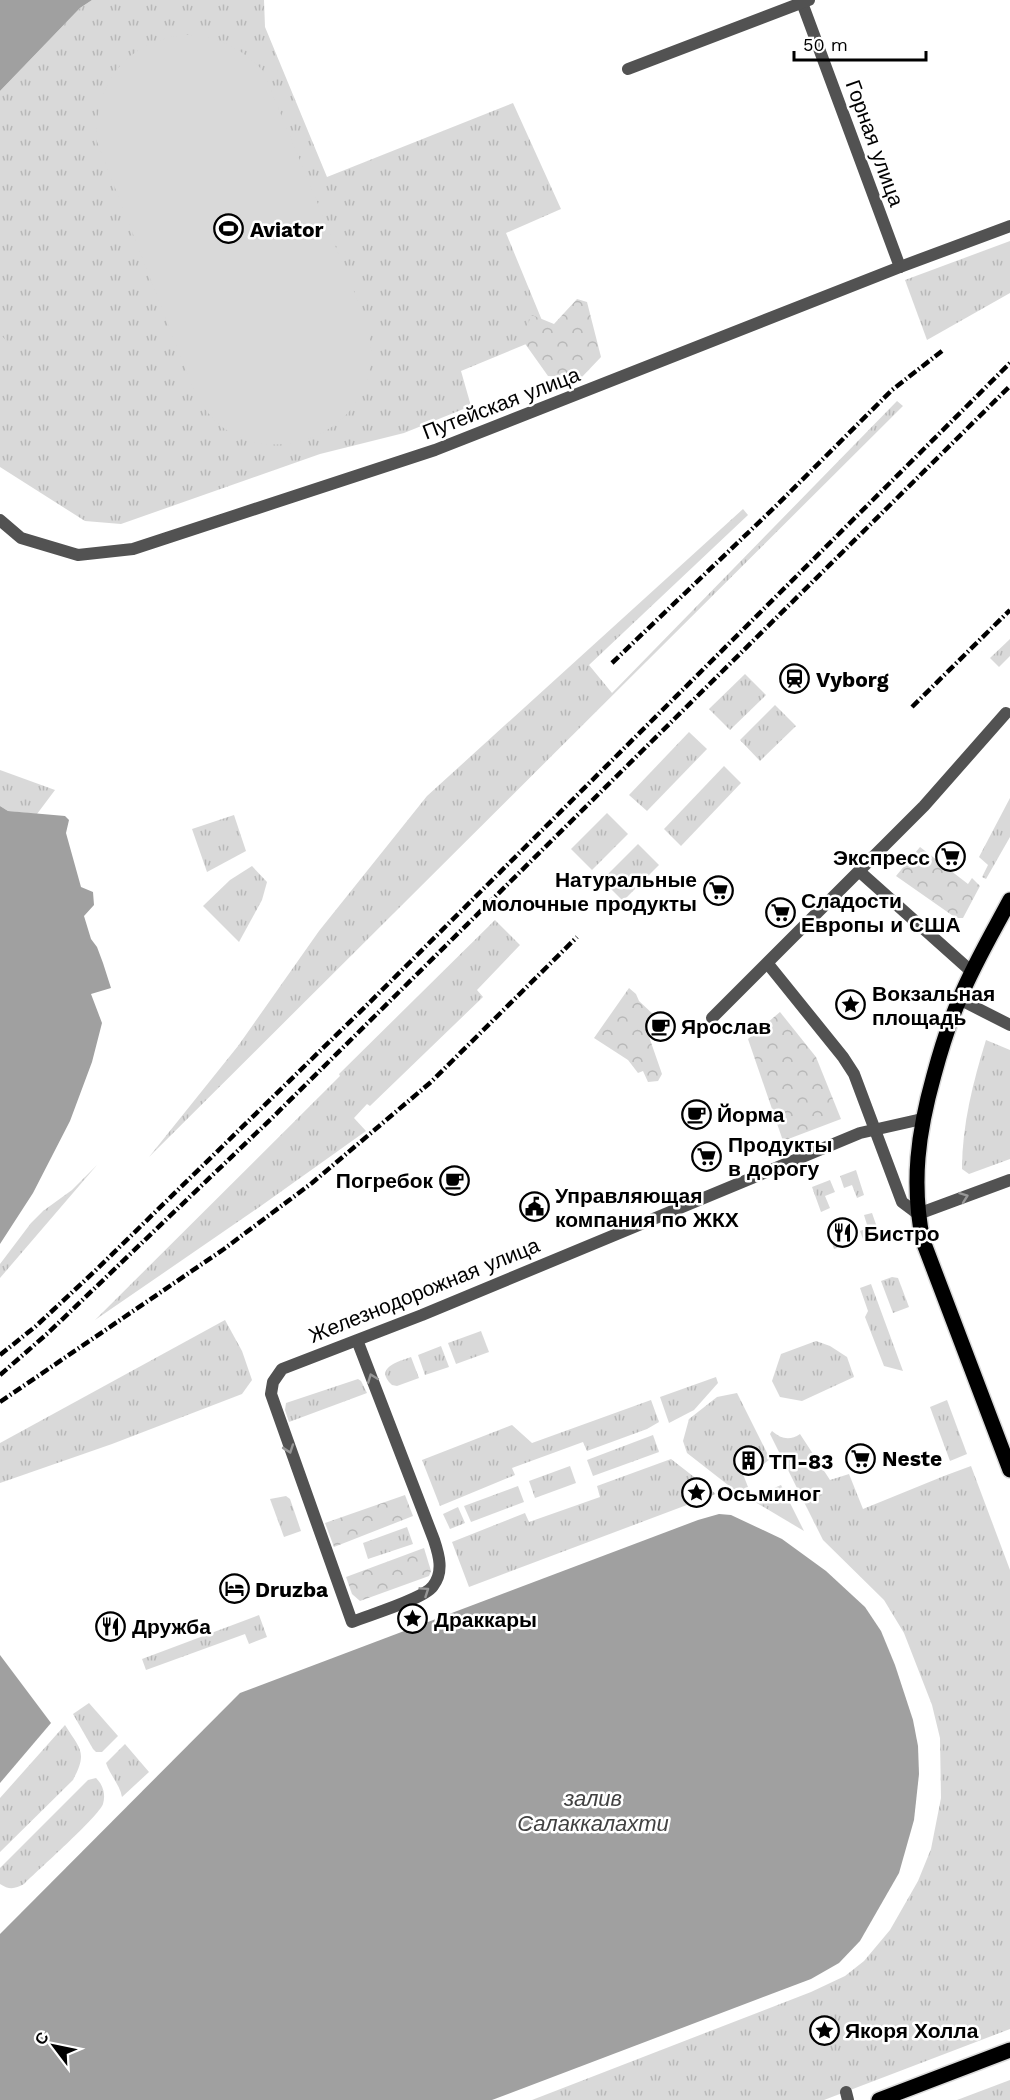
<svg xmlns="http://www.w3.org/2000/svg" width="1010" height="2100" viewBox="0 0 1010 2100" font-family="'Work Sans',sans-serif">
<defs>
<pattern id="grass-tufts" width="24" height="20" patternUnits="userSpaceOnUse" patternTransform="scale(1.5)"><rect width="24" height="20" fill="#d9d9d9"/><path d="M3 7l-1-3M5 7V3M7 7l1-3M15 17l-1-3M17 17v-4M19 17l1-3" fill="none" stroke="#b8b8b8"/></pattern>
<pattern id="forest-crowns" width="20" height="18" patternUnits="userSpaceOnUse" patternTransform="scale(1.5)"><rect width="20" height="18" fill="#d9d9d9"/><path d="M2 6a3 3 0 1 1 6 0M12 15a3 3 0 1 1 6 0" fill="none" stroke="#b8b8b8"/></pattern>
</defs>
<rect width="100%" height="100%" fill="#fff"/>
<!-- grass -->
<g fill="url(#grass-tufts)">
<polygon points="92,0 264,0 265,27 327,177 513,103 561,209 506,233 548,335 461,371 471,406 404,433 320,454 121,524 85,521 0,467 0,91 80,8"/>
<polygon points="1010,241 1010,293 927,340 905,280"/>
<polygon points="897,401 903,406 149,1157 238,1046 319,931 427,796 743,509 748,515 589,665 612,693"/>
<polygon points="1010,639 1010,656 999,667 990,658"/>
<polygon points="745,674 766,695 730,730 709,709"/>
<polygon points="775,705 796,726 760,761 740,740"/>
<polygon points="689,732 707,749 647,811 629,795"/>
<polygon points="724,766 741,783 681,846 664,829"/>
<polygon points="0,770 55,790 37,814 8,811 0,806"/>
<polygon points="1010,798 1010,837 986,879 982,877 988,865 979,857"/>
<polygon points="607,813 628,834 592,870 571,849"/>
<polygon points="234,815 246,851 207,872 192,829"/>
<polygon points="638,844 659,865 623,901 602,880"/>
<polygon points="252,866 267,882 262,900 239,942 203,906 230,880"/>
<polygon points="495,920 520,945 477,990 483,997 370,1106 367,1104 354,1118 366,1131 258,1208 95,1320 340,1076 339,1074"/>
<path d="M986,1040L1010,1050V1159L969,1174L962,1169C962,1125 973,1082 986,1040Z"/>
<polygon points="97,1165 0,1278 0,1264 31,1223 43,1211 72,1190"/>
<polygon points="856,1170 864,1195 857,1198 852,1185 844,1188 840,1176"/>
<polygon points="830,1180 835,1192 825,1196 830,1208 821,1212 812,1187"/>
<polygon points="872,1213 879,1233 863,1239 860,1231 868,1228 864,1215"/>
<polygon points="836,1226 840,1240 846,1241 851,1238 852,1243 834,1249 827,1229"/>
<polygon points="892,1277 898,1278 909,1307 893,1313 881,1281"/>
<polygon points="871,1284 903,1371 884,1366 865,1317 868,1311 860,1288"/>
<polygon points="225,1320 242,1351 252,1380 242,1394 112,1444 0,1483 0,1443"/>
<polygon points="481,1331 489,1352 456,1364 448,1343"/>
<polygon points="816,1341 830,1346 847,1357 854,1377 802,1401 780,1397 772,1381 781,1354"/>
<polygon points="441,1346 449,1367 425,1375 418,1355"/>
<path d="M411,1357L419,1378L397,1386L392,1385C374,1368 397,1362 411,1357Z"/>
<polygon points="716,1377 718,1383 694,1410 669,1423 660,1397"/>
<polygon points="358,1379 361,1381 367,1393 289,1422 285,1410 286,1403"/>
<polygon points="737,1393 770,1459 761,1466 753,1448 736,1456 748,1487 737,1492 687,1453 683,1441 689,1419 717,1397"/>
<polygon points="651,1400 659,1422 647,1429 587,1451 583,1442 512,1468 515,1475 440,1506 422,1460 512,1425 532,1443"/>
<polygon points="947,1400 967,1454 950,1461 930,1407"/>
<path d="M772,1431C781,1439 790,1441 800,1434L830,1480L849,1474L863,1509L944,1476L971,1466L1010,1570V2029L824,2100H532L811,1992L845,1976L864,1961L890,1930L918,1881L931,1849L941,1798L940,1738L932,1705L904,1633L884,1600L823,1540L770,1434Z"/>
<polygon points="653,1435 659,1452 593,1476 587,1460"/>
<polygon points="671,1459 716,1494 469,1587 452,1542 525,1513 529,1522 600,1497 597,1486"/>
<polygon points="570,1466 576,1483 535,1498 529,1481"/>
<polygon points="781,1485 804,1531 750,1499"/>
<polygon points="518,1486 524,1502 471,1522 464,1506"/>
<polygon points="286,1496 290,1499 301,1531 284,1537 270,1499"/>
<polygon points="458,1507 465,1523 450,1529 443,1514"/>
<polygon points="407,1527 413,1544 368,1559 363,1543"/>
<polygon points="259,1615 267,1637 249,1644 245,1634 146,1670 142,1659"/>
<polygon points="89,1703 118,1736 102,1752 96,1752 93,1749 73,1714"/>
<path d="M65,1725C80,1749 88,1752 73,1780L0,1852V1798Z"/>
<path d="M125,1744L149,1772L122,1797C120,1785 110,1775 106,1763Z"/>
<path d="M96,1778C103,1785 106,1794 103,1804C99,1816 37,1871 24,1884C15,1889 9,1890 0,1884V1868L88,1780Z"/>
<polygon points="1010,2080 1010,2100 957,2100"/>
</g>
<!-- forest -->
<g fill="url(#forest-crowns)">
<polygon points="577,299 587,302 601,357 581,378 548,376 521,338 532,315 554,324"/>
<polygon points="920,847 968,884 972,878 980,886 963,918 956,918 896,876"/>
<polygon points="629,988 636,994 639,1001 655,1016 649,1019 651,1026 646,1028 662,1074 658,1081 648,1082 643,1071 638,1073 628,1060 594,1038"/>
<polygon points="780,1012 816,1057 841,1119 783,1141 748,1039"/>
<polygon points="405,1495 413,1516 334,1547 325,1523"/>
<polygon points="424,1548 431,1571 429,1576 360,1601 352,1594 346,1577"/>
</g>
<!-- garden -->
<g fill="#d9d9d9">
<path d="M182,35C214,34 241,47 263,71L365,318C370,335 373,350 370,368C360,429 289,462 235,435C219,427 209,414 198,401L96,139C96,82 124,44 182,35Z"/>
<polygon points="0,334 14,349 0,361"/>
</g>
<!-- water -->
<g fill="#a0a0a0">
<polygon points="0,0 92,0 80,8 0,91"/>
<polygon points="0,806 8,811 65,816 69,820 66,833 81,887 93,892 94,905 84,916 91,939 97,947 103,963 111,988 91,994 102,1023 92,1062 70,1121 33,1193 0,1244"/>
<polygon points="719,1514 731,1515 782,1539 826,1571 865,1607 881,1631 895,1665 913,1720 918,1746 919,1774 914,1820 899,1873 860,1941 839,1963 811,1979 492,2100 0,2100 0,1934 240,1693 698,1520"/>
<polygon points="0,1655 51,1723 0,1783"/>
</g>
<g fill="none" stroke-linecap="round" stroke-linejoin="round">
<defs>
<g id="primary">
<path d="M1010,900C993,932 974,964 960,998C949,1023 941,1049 934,1075C918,1132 911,1183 923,1241L1010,1470"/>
<polyline points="879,2100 1010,2050"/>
</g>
</defs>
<!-- primary casing -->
<use href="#primary" stroke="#dbdbdb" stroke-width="18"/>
<!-- minor -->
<g stroke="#525252" stroke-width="12">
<polyline points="801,0 900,267"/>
<polyline points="628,69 809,0"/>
<polyline points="0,520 21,538 78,555 133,549 435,450 900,267 1010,226"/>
<polyline points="860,872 972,972"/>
<polyline points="768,964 843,1057 854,1074 902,1202 918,1214 1010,1180"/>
<polyline points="712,1018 924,806 1006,713"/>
<path d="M357,1340L434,1540C439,1555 444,1572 433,1586C424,1599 369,1615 352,1622L271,1394L273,1382L282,1369L422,1315L860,1133L922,1119"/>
<polyline points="846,2092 848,2100"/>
</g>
<!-- tertiary -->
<polyline stroke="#525252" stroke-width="12" points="959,999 1010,1025"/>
<!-- primary -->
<use href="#primary" stroke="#000" stroke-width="15"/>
<!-- rail -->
<g stroke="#000" stroke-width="4.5" stroke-dasharray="9 3 1.5 3" stroke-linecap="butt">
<polyline points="612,663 776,506 892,390 942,351"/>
<polyline points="912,707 1010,610"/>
<polyline points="0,1355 36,1326 96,1270 368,1004 1010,363"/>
<polyline points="0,1375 48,1333 273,1117 1010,386"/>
<polyline points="0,1402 224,1249 312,1183 431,1082 577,937"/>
</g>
</g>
<!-- one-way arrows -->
<defs><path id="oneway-chevron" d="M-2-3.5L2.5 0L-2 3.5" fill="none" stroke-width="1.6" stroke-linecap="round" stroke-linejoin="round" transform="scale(1.5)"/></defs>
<g stroke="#979797">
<use href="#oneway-chevron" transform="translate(964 1197) rotate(-20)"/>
<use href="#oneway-chevron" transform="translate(372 1378) rotate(-111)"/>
<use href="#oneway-chevron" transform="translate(289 1449) rotate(71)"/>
<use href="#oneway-chevron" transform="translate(425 1591) rotate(-34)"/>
</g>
<!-- icons -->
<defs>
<symbol id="stadium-ring" viewBox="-11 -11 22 22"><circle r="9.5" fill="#fff" stroke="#000" stroke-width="1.5"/><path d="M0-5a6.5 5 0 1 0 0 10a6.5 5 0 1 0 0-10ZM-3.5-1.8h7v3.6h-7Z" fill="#000"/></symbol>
<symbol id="station-ring" viewBox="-11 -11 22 22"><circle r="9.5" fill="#fff" stroke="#000" stroke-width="1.5"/><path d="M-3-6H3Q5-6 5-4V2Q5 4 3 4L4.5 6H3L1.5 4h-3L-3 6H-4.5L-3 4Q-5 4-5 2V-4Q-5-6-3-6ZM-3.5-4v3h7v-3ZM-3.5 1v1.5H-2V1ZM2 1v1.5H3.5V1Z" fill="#000"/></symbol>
<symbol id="supermarket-ring" viewBox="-11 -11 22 22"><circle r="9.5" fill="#fff" stroke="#000" stroke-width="1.5"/><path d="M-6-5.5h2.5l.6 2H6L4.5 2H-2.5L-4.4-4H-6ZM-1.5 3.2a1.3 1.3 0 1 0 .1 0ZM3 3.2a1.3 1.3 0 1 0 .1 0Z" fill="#000"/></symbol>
<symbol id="sight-ring" viewBox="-11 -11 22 22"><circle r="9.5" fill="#fff" stroke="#000" stroke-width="1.5"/><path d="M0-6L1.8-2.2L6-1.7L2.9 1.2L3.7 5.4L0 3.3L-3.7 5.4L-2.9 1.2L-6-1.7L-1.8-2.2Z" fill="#000"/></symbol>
<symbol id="cafe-ring" viewBox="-11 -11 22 22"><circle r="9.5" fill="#fff" stroke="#000" stroke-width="1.5"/><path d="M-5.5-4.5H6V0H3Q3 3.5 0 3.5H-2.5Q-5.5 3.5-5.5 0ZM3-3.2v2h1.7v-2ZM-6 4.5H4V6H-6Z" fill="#000"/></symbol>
<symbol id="civic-ring" viewBox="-11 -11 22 22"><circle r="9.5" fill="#fff" stroke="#000" stroke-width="1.5"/><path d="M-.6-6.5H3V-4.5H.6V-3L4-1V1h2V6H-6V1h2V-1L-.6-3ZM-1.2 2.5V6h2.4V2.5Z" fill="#000"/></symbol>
<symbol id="restaurant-ring" viewBox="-11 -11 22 22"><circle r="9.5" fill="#fff" stroke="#000" stroke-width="1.5"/><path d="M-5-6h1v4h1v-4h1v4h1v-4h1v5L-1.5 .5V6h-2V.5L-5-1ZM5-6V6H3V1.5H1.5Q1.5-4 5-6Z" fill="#000"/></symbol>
<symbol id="building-ring" viewBox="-11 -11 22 22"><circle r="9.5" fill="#fff" stroke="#000" stroke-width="1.5"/><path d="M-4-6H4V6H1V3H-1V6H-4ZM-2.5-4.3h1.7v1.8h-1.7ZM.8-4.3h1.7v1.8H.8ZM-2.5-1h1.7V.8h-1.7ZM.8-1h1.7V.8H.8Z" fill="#000"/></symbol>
<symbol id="hotel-ring" viewBox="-11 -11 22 22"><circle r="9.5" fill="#fff" stroke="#000" stroke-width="1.5"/><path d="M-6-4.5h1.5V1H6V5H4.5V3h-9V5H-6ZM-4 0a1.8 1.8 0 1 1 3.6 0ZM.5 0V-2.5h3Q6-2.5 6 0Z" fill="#000"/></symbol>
</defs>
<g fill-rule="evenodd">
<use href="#stadium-ring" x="212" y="212" width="33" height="33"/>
<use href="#station-ring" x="778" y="662" width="33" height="33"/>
<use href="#supermarket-ring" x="934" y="840" width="33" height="33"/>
<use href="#supermarket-ring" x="702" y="874" width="33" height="33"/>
<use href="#supermarket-ring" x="764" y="896" width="33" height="33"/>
<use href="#sight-ring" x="834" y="988" width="33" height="33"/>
<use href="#cafe-ring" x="644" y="1010" width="33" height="33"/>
<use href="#cafe-ring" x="680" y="1098" width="33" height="33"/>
<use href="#supermarket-ring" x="690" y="1140" width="33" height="33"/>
<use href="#cafe-ring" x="438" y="1164" width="33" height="33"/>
<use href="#civic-ring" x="518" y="1190" width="33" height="33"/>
<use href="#restaurant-ring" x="826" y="1216" width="33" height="33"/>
<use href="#supermarket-ring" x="844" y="1442" width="33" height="33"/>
<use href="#building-ring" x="732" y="1444" width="33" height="33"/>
<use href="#sight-ring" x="680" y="1476" width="33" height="33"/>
<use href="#hotel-ring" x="218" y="1572" width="33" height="33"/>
<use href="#sight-ring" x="396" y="1602" width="33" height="33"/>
<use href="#restaurant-ring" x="94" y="1610" width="33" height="33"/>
<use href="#sight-ring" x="808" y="2014" width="33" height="33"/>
</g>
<g text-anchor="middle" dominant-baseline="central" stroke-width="5" stroke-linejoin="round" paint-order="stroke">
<!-- street labels -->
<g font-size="21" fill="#000" stroke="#fff">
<text transform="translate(875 143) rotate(70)">Горная улица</text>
<text transform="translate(501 403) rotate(-21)">Путейская улица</text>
<text transform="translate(424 1290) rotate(-22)">Железнодорожная улица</text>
</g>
<!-- poi labels -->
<g font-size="21" font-weight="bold" fill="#000" stroke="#fff" text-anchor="start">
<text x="250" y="229">Aviator</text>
<text x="816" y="679">Vyborg</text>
<text x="930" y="857" text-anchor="end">Экспресс</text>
<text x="697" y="879" text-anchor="end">Натуральные<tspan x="697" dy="24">молочные продукты</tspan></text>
<text x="801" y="900">Сладости<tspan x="801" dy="24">Европы и США</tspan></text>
<text x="872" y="993">Вокзальная<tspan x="872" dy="24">площадь</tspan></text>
<text x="681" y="1026">Ярослав</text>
<text x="717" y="1114">Йорма</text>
<text x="728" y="1144">Продукты<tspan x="728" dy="24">в дорогу</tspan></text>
<text x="433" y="1180" text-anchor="end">Погребок</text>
<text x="555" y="1195">Управляющая<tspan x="555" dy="24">компания по ЖКХ</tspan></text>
<text x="864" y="1233">Бистро</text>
<text x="882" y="1458">Neste</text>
<text x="769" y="1461">ТП-83</text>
<text x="717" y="1493">Осьминог</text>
<text x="255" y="1589">Druzba</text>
<text x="434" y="1619">Драккары</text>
<text x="132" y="1626">Дружба</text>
<text x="845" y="2030">Якоря Холла</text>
</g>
<!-- water labels -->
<g font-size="22" font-style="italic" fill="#414141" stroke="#fff">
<text x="593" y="1798">залив<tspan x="593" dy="25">Салаккалахти</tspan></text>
</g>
</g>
<!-- north arrow -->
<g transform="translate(54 2046) rotate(302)" stroke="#ffffff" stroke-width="4.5" paint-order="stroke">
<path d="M0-4.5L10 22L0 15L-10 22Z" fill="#000000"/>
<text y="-9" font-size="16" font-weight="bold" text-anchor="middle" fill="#000000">С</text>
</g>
<!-- scale -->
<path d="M794 51v9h132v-9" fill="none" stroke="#000000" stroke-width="3"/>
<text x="803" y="51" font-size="18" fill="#000000" stroke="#ffffff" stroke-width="4.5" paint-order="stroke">50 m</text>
</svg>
